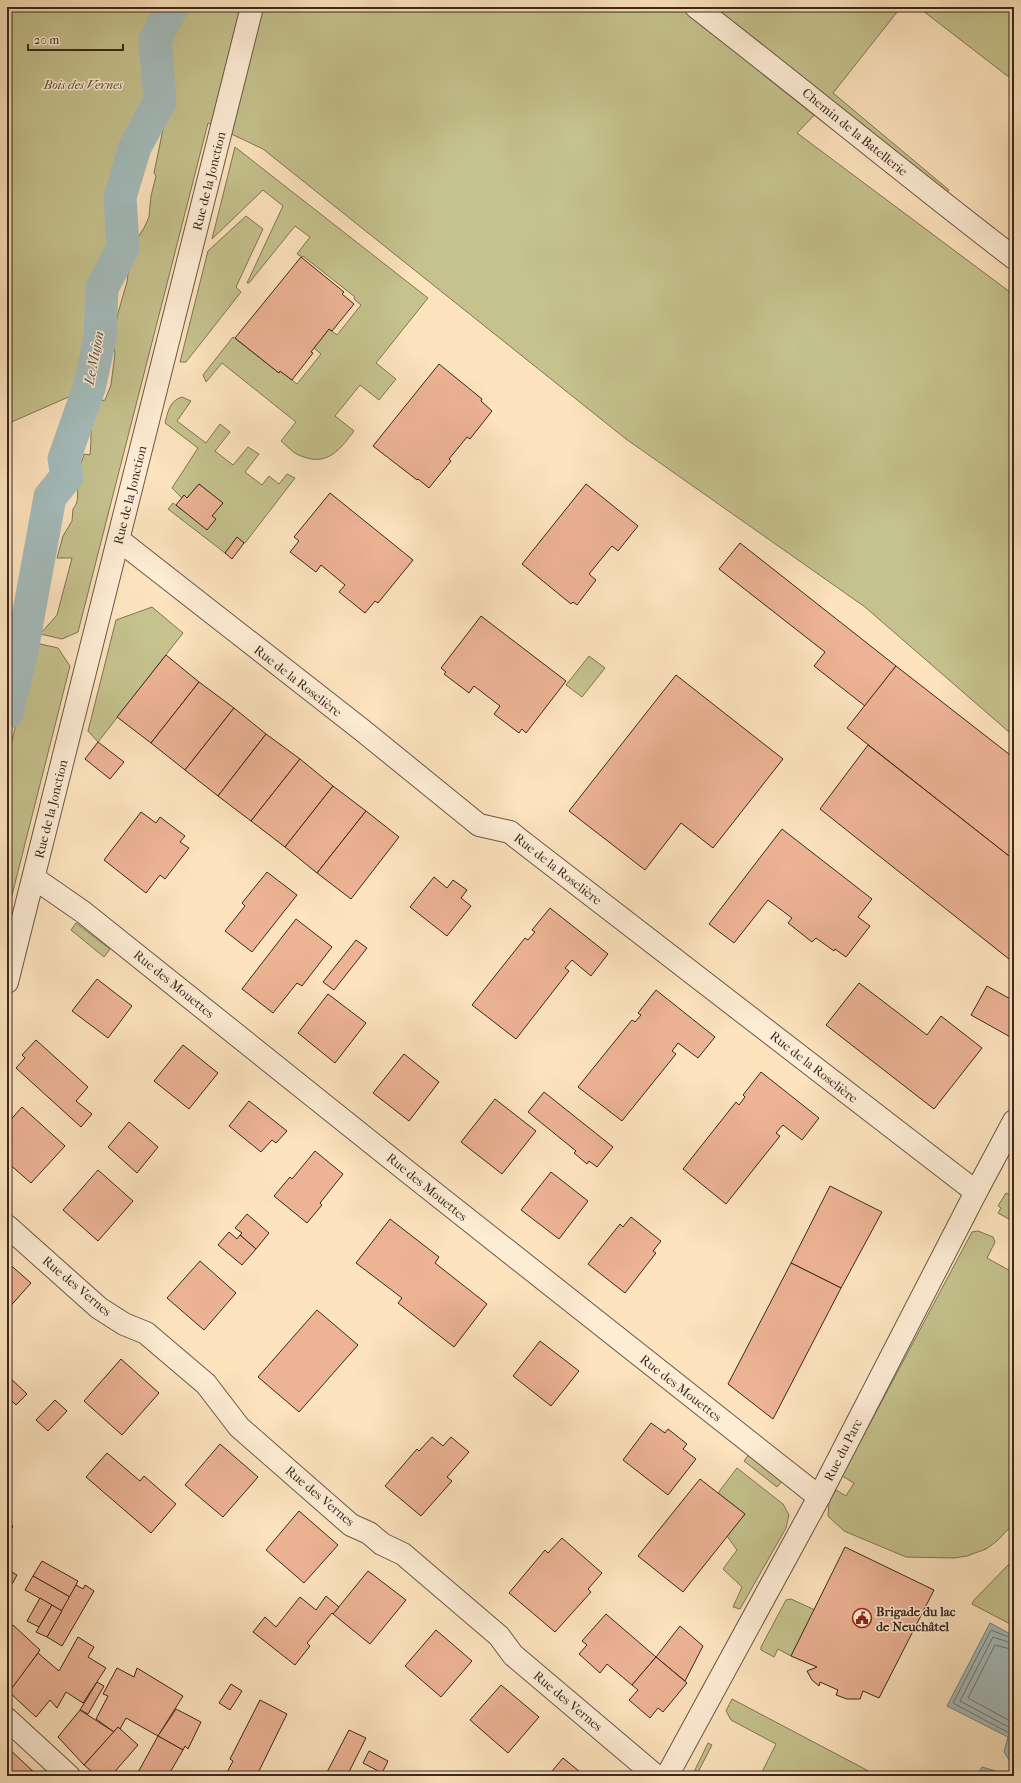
<svg xmlns="http://www.w3.org/2000/svg" width="1021" height="1783" viewBox="0 0 1021 1783" font-family="'IM FELL French Canon',serif">
<rect width="100%" height="100%" fill="#fde4be"/>
<filter id="stains"><feTurbulence type="fractalNoise" baseFrequency=".005" numOctaves="4"/><feColorMatrix values="0 0 0 0 .2 0 0 0 0 .09 0 0 0 0 .02 0 0 0 .5 -.17"/></filter>
<radialGradient id="worn" r=".72"><stop offset=".6" stop-color="#630" stop-opacity="0"/><stop offset="1" stop-color="#630" stop-opacity=".3"/></radialGradient>
<!-- green -->
<g fill="#c5c28d" stroke="#807456">
<path d="M7,7H901L833,93L949,190L947,193L823,106L797,133L1014,295V734L1009,732L865,607L626,439L263,149L208,123L78,632L62,639L40,634L57,615L72,558H57L63,536L72,521L73,509C81,500 76,489 77,479C77,471 82,462 84,454L90,455C92,436 90,420 93,402L105,400L111,385L115,353L113,343L118,313L127,282L131,248L144,228L149,217L151,196L156,176L154,173L168,105L159,101L135,147L120,197L123,248L102,288L100,338L89,388L7,424Z"/>
<polygon points="918,7 1014,7 1014,81"/>
<path d="M235,147L428,298L376,363L396,379L379,400L360,385L335,416L354,431C340,449 328,467 301,456C294,454 287,446 281,441L296,422L222,363L206,382L203,375L233,337L279,373L280,371L297,384L321,354L314,348L329,329L337,335L361,305L354,299L355,297L303,256L302,257L297,254L310,237L295,226L249,283H247L283,206L263,190L212,239Z"/>
<polygon points="246,216 263,229 236,287 241,292 186,362 180,362 208,251"/>
<path d="M182,397L191,401L177,421L206,443L220,424L230,432L215,451L233,465L248,447L259,454L245,472L262,485L269,476L279,484L287,474L295,478L245,543L237,538L225,553L168,509L173,503L207,529L212,516L223,503L199,484L187,498L184,495L182,498L172,488L198,448L165,423C168,412 169,401 182,397Z"/>
<polygon points="152,607 183,633 98,742 88,731 116,620"/>
<polygon points="7,634 16,637 7,673"/>
<polygon points="36,643 58,648 70,666 7,915 7,761"/>
<polygon points="589,656 605,668 582,697 566,685"/>
<polygon points="76,923 110,949 104,957 71,930"/>
<polygon points="1006,1193 1014,1197 1014,1222 998,1213 1001,1208 998,1206"/>
<polygon points="978,1231 993,1237 995,1242 987,1258 1014,1273 1014,1523 997,1541 986,1549 967,1556 954,1558 906,1557 844,1531 828,1516 829,1502 836,1490 846,1496 854,1483 842,1476 972,1232"/>
<polygon points="750,1453 783,1480 777,1487 744,1461"/>
<polygon points="737,1468 783,1504 789,1515 786,1528 740,1609 733,1607 742,1587 723,1569 737,1550 727,1536 745,1514 718,1493"/>
<polygon points="1014,1559 1014,1626 972,1604 974,1600"/>
<polygon points="791,1599 815,1610 791,1656 778,1649 774,1657 761,1650 761,1647 786,1600"/>
<polygon points="732,1699 878,1776 760,1776 776,1744 731,1720 726,1711"/>
<polygon points="708,1743 712,1745 696,1776 692,1776"/>
</g>
<!-- water -->
<g fill="#a4bcbc" stroke="#7a807d">
<polygon points="990,1623 1014,1636 1014,1768 1004,1752 1008,1737 947,1706"/>
<polygon points="982,1767 996,1771 1001,1776 976,1776"/>
</g>
<g fill="none" stroke-linecap="round" stroke-linejoin="round">
<!-- shore -->
<g stroke="#70726e" stroke-width="1">
<polyline points="1014,1639 991,1630 953,1703 1011,1734 1012,1739 1009,1752 1014,1761"/>
<polyline points="1014,1644 993,1637 960,1701 1014,1730"/>
<polyline points="1014,1650 995,1645 968,1698 1014,1723"/>
</g>
<!-- canal -->
<polyline stroke="#a4bcbc" stroke-width="33" points="7,713 22,650 50,497 67,476 64,459 89,388 100,338 102,288 123,248 120,197 135,147 160,101 155,40 172,7"/>
</g>
<!-- building -->
<g fill="#ecb395" stroke="#3c271f">
<polygon points="301,257 344,292 342,294 354,304 332,331 329,329 311,352 313,353 292,380 280,371 279,373 235,338"/>
<polygon points="439,364 482,399 481,401 492,411 470,439 467,437 449,459 451,461 429,488 418,479 417,480 373,446"/>
<polygon points="199,484 223,503 212,516 216,519 207,530 176,505 184,495 187,498"/>
<polygon points="586,484 638,526 618,551 612,546 589,574 596,580 577,605 573,602 571,604 522,564"/>
<polygon points="330,493 413,560 378,603 375,601 365,613 339,592 345,585 321,565 316,572 290,552 299,541 294,537"/>
<polygon points="237,537 244,543 232,559 225,553"/>
<polygon points="740,543 896,666 865,706 814,666 825,652 719,569"/>
<polygon points="481,616 566,681 526,733 522,729 519,733 494,714 500,706 474,686 469,693 444,674 446,672 441,668"/>
<polygon points="166,655 199,682 151,743 117,717"/>
<polygon points="896,666 1014,758 1014,860 847,728"/>
<polygon points="676,675 783,759 713,848 681,823 645,870 569,811"/>
<polygon points="199,682 234,708 185,770 151,743"/>
<polygon points="234,708 266,734 218,796 185,770"/>
<polygon points="266,734 300,759 251,821 218,796"/>
<polygon points="98,742 124,762 110,779 85,759"/>
<polygon points="868,745 1014,860 1014,963 820,809"/>
<polygon points="300,759 333,786 285,847 251,821"/>
<polygon points="333,786 366,811 317,873 285,847"/>
<polygon points="366,811 399,837 351,899 317,873"/>
<polygon points="141,812 156,823 160,817 185,836 180,842 189,848 165,879 160,875 146,893 104,860"/>
<polygon points="782,829 872,899 858,917 870,926 846,957 835,949 834,951 816,938 812,942 788,923 792,918 768,900 734,943 709,924"/>
<polygon points="267,872 297,895 252,952 225,931 245,906 242,903"/>
<polygon points="434,877 447,888 453,880 467,890 461,898 471,906 447,936 410,907"/>
<polygon points="550,908 608,954 591,976 572,960 565,968 569,971 516,1039 472,1005 525,938 528,940 535,932 532,930"/>
<polygon points="296,919 332,947 302,986 297,983 273,1013 242,989"/>
<polygon points="356,940 367,948 334,990 323,982"/>
<polygon points="97,979 132,1006 108,1038 72,1011"/>
<polygon points="859,983 927,1035 941,1016 982,1048 934,1109 826,1025"/>
<polygon points="987,986 1014,1001 1014,1039 971,1015"/>
<polygon points="656,990 715,1037 698,1058 678,1043 672,1051 676,1054 622,1121 578,1087 632,1020 635,1022 641,1015 638,1013"/>
<polygon points="328,994 366,1023 335,1063 298,1033"/>
<polygon points="36,1040 88,1087 76,1101 92,1114 81,1127 16,1068 25,1058 22,1055"/>
<polygon points="183,1045 218,1073 189,1109 154,1081"/>
<polygon points="404,1054 439,1082 409,1121 373,1093"/>
<polygon points="761,1072 819,1118 802,1140 783,1125 776,1133 780,1136 726,1204 683,1169 736,1102 739,1105 745,1097 743,1095"/>
<polygon points="544,1092 613,1147 597,1167 589,1161 587,1164 574,1153 576,1151 528,1112"/>
<polygon points="495,1099 536,1131 502,1174 461,1142"/>
<polygon points="249,1101 287,1131 276,1143 272,1140 261,1152 229,1126"/>
<polygon points="22,1107 65,1146 31,1183 7,1162 7,1124"/>
<polygon points="129,1122 158,1147 137,1173 108,1147"/>
<polygon points="315,1151 343,1174 320,1203 322,1205 307,1223 274,1196 290,1177 292,1179"/>
<polygon points="98,1170 133,1201 98,1241 63,1210"/>
<polygon points="551,1172 588,1201 559,1239 521,1210"/>
<polygon points="830,1186 882,1212 841,1288 791,1263"/>
<polygon points="247,1214 269,1233 256,1249 240,1235 242,1233 235,1228"/>
<polygon points="631,1217 661,1241 653,1251 656,1253 625,1293 588,1264 620,1224 623,1227"/>
<polygon points="390,1219 439,1257 435,1263 487,1304 454,1347 398,1303 402,1298 356,1263"/>
<polygon points="229,1232 237,1239 240,1235 256,1249 242,1265 218,1245"/>
<polygon points="200,1261 236,1293 204,1330 167,1298"/>
<polygon points="7,1262 31,1283 7,1310"/>
<polygon points="791,1263 841,1288 773,1419 728,1384"/>
<polygon points="317,1310 358,1345 299,1412 258,1377"/>
<polygon points="540,1341 579,1371 551,1406 513,1376"/>
<polygon points="121,1359 159,1393 122,1435 84,1401"/>
<polygon points="7,1375 27,1394 16,1405 7,1396"/>
<polygon points="55,1400 67,1411 48,1431 36,1420"/>
<polygon points="651,1423 665,1433 668,1429 687,1444 683,1449 696,1459 668,1495 623,1460"/>
<polygon points="432,1437 443,1446 451,1437 469,1452 447,1477 452,1481 421,1516 385,1486 417,1449 419,1451"/>
<polygon points="220,1444 258,1477 223,1517 185,1485"/>
<polygon points="107,1453 140,1481 144,1476 176,1504 151,1533 86,1477"/>
<polygon points="700,1479 745,1514 683,1592 638,1556"/>
<polygon points="299,1511 338,1545 304,1583 266,1550"/>
<polygon points="7,1523 13,1526 7,1537"/>
<polygon points="562,1538 602,1573 588,1589 591,1592 555,1632 509,1593 545,1550 548,1553"/>
<polygon points="845,1547 934,1590 879,1698 863,1691 860,1699 847,1699 836,1695 838,1690 820,1682 819,1686 812,1680 807,1671 817,1667 791,1656"/>
<polygon points="42,1561 78,1581 70,1597 33,1576"/>
<polygon points="7,1569 17,1575 7,1593"/>
<polygon points="368,1571 406,1600 370,1644 333,1614"/>
<polygon points="33,1576 70,1597 62,1611 25,1590"/>
<polygon points="76,1585 83,1589 85,1585 94,1591 62,1646 47,1637"/>
<polygon points="326,1596 339,1607 333,1614 332,1613 307,1643 310,1646 295,1665 253,1632 265,1617 276,1627 300,1597 316,1610"/>
<polygon points="40,1598 52,1605 39,1627 27,1621"/>
<polygon points="52,1605 62,1611 47,1637 36,1632"/>
<polygon points="606,1614 656,1657 632,1685 607,1664 600,1673 579,1654 587,1645 582,1641"/>
<polygon points="13,1625 40,1650 8,1695 7,1632"/>
<polygon points="680,1626 703,1646 685,1681 656,1657"/>
<polygon points="436,1630 472,1661 441,1697 405,1666"/>
<polygon points="78,1637 94,1647 88,1657 106,1668 83,1703 66,1692 57,1708 50,1700 36,1717 9,1692 38,1653 59,1671"/>
<polygon points="656,1657 687,1683 663,1712 658,1708 650,1718 629,1700 638,1690 632,1685"/>
<polygon points="117,1668 134,1677 137,1668 183,1696 158,1736 126,1718 120,1729 118,1727 114,1732 96,1719 108,1696 103,1694"/>
<polygon points="97,1682 104,1686 88,1714 80,1710"/>
<polygon points="231,1684 242,1691 230,1710 219,1703"/>
<polygon points="501,1685 539,1717 508,1753 470,1720"/>
<polygon points="260,1700 287,1714 258,1773 255,1772 253,1776 225,1776 233,1761 230,1759"/>
<polygon points="176,1709 201,1722 188,1749 185,1746 183,1750 158,1736"/>
<polygon points="80,1710 114,1732 84,1765 58,1737"/>
<polygon points="118,1727 138,1745 111,1776 97,1776 84,1765"/>
<polygon points="349,1730 366,1738 347,1776 325,1776"/>
<polygon points="158,1736 183,1750 168,1776 136,1776"/>
<polygon points="7,1747 38,1776 7,1776"/>
<polygon points="369,1751 388,1761 382,1773 363,1763"/>
<polygon points="563,1758 585,1776 548,1776"/>
</g>
<g fill="none" stroke-linecap="round" stroke-linejoin="round">
<defs>
<g id="minor">
<path d="M696,7C803,90 907,176 1014,258"/>
<polyline points="119,540 362,730 479,825 510,832 516,837 976,1192"/>
<polyline points="34,878 83,912 413,1176 819,1497"/>
<polyline points="7,982 252,7"/>
<polyline points="7,1226 99,1308 124,1324 146,1333 206,1384 239,1427 351,1525 369,1533 382,1544 403,1554 499,1636 513,1655 656,1776"/>
<polyline points="7,1719 69,1776"/>
<polyline points="667,1776 819,1497 976,1192 1014,1121"/>
</g>
</defs>
<!-- minor casing -->
<use href="#minor" stroke="#6c5647" stroke-width="24"/>
<!-- minor -->
<use href="#minor" stroke="#feedd5" stroke-width="22"/>
</g>
<!-- icons -->
<defs>
<symbol id="civic-ring" viewBox="-11 -11 22 22"><circle r="9.5" fill="#feedd5" stroke="#8f2418" stroke-width="1.5"/><path d="M-.6-6.5H3V-4.5H.6V-3L4-1V1h2V6H-6V1h2V-1L-.6-3ZM-1.2 2.5V6h2.4V2.5Z" fill="#8f2418"/></symbol>
</defs>
<g fill-rule="evenodd">
<use href="#civic-ring" x="851" y="1607" width="22" height="22"/>
</g>
<g text-anchor="middle" dominant-baseline="central" stroke-width="3" stroke-linejoin="round" paint-order="stroke">
<!-- park labels -->
<g font-size="13" font-style="italic" fill="#5e4e3a" stroke="#feedd5">
<text x="83" y="84">Bois des Vernes</text>
</g>
<!-- street labels -->
<g font-size="13" fill="#3c271f" stroke="#feedd5">
<text transform="translate(855 132) rotate(39)">Chemin de la Batellerie</text>
<text transform="translate(209 181) rotate(-76)">Rue de la Jonction</text>
<text transform="translate(130 495) rotate(-76)">Rue de la Jonction</text>
<text transform="translate(298 681) rotate(38)">Rue de la Roselière</text>
<text transform="translate(51 809) rotate(-76)">Rue de la Jonction</text>
<text transform="translate(558 869) rotate(38)">Rue de la Roselière</text>
<text transform="translate(174 984) rotate(39)">Rue des Mouettes</text>
<text transform="translate(814 1067) rotate(38)">Rue de la Roselière</text>
<text transform="translate(427 1187) rotate(39)">Rue des Mouettes</text>
<text transform="translate(77 1286) rotate(40)">Rue des Vernes</text>
<text transform="translate(681 1388) rotate(38)">Rue des Mouettes</text>
<text transform="translate(843 1450) rotate(-63)">Rue du Parc</text>
<text transform="translate(320 1496) rotate(40)">Rue des Vernes</text>
<text transform="translate(568 1701) rotate(40)">Rue des Vernes</text>
</g>
<!-- poi labels -->
<g font-size="13" font-weight="bold" fill="#3c271f" stroke="#feedd5" text-anchor="start">
<text x="876" y="1611">Brigade du lac<tspan x="876" dy="15">de Neuchâtel</tspan></text>
</g>
<!-- water labels -->
<g font-size="14" font-style="italic" fill="#564c46" stroke="#feedd5">
<text transform="translate(94 358) rotate(-79)">Le Mujon</text>
</g>
</g>
<!-- margin -->
<rect width="1021" height="1783" fill="none" stroke="#fde4be" stroke-width="24"/>
<rect x="8" y="8" width="1005" height="1767" fill="none" stroke="#3c271f" stroke-width="2"/>
<rect x="12" y="12" width="997" height="1759" fill="none" stroke="#3c271f"/>
<!-- scale -->
<path d="M28 44v6h95v-6" fill="none" stroke="#3c271f" stroke-width="2"/>
<text x="34" y="44" font-size="12" fill="#3c271f" stroke="#feedd5" stroke-width="3" paint-order="stroke">20 m</text>
<rect width="100%" height="100%" filter="url(#stains)"/>
<rect width="100%" height="100%" fill="url(#worn)"/>
</svg>
